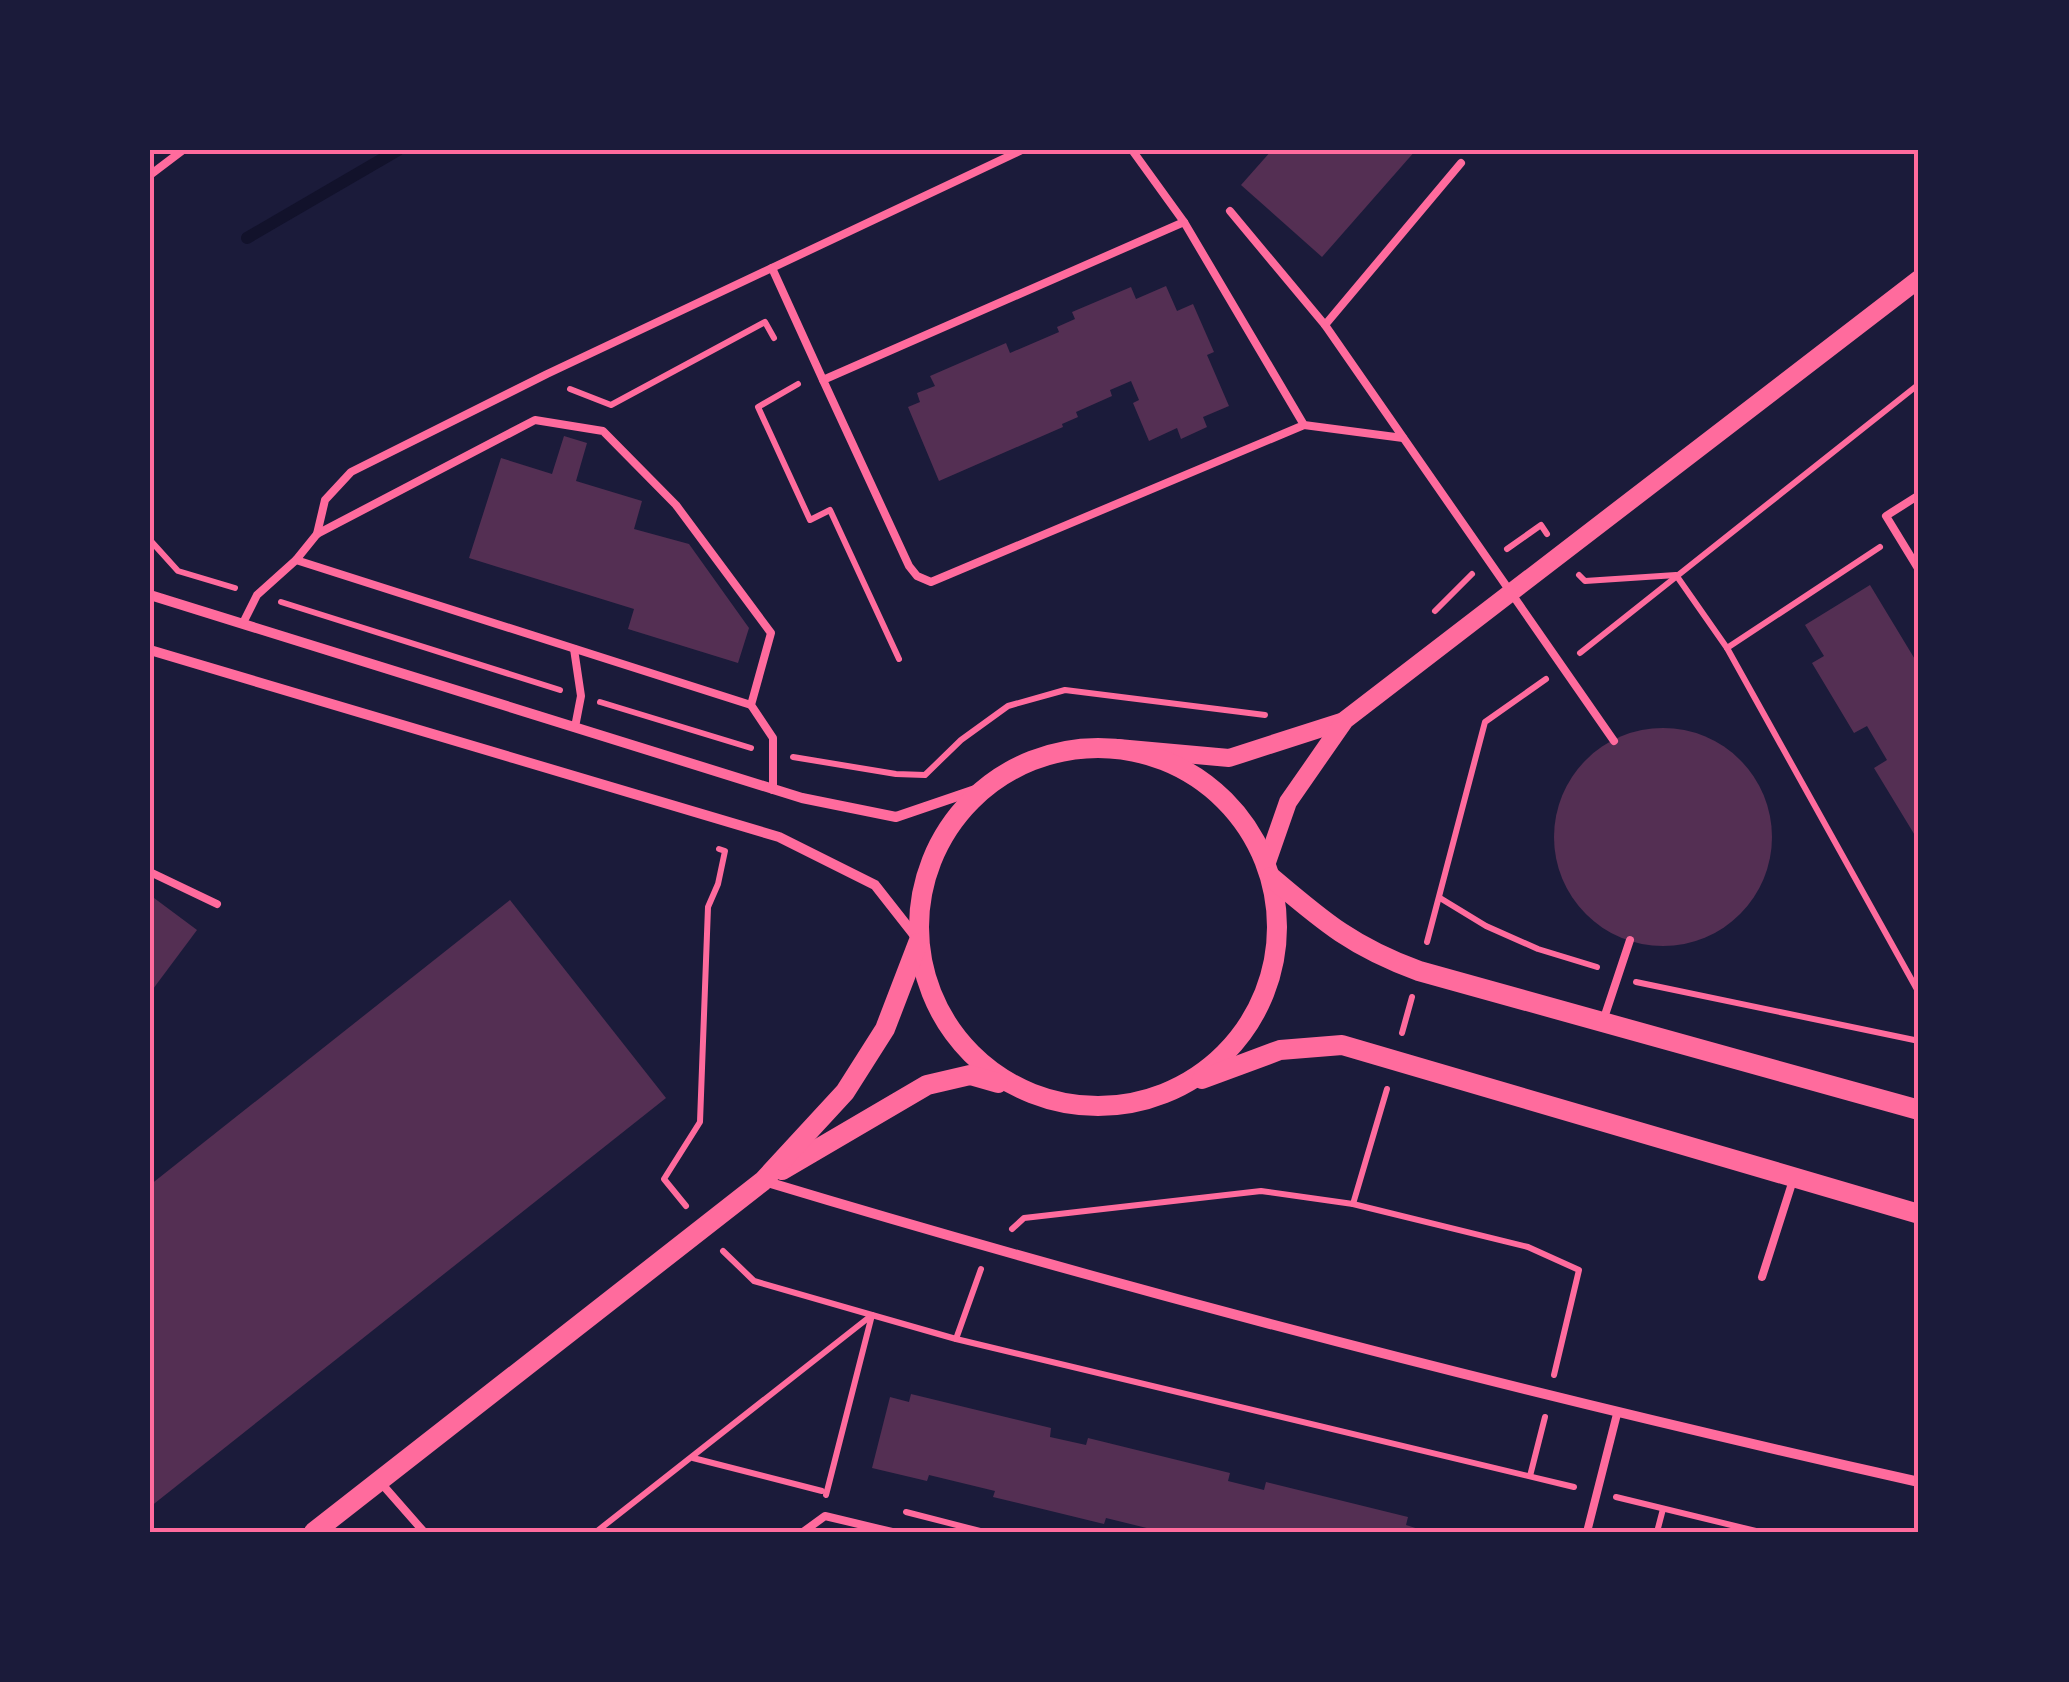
<svg xmlns="http://www.w3.org/2000/svg" width="2069" height="1682" viewBox="0 0 2069 1682" font-family="Inter,sans-serif">
<rect width="100%" height="100%" fill="#1b1b3a"/>
<g fill="none" stroke-linecap="round" stroke-linejoin="round">
<!-- stream -->
<polyline stroke="#12122b" stroke-width="12" points="247,238 398,150"/>
</g>
<!-- building -->
<g fill="#542f53">
<polygon points="1272,150 1416,150 1322,257 1241,185"/>
<polygon points="1166,286 1177,311 1193,304 1214,352 1207,355 1229,406 1203,417 1207,427 1181,439 1177,428 1149,441 1133,403 1139,400 1131,381 1110,390 1112,396 1076,412 1078,417 1062,424 1063,427 939,481 908,407 920,402 917,393 935,386 930,376 1006,343 1010,353 1059,332 1057,327 1075,319 1072,312 1131,287 1136,299"/>
<polygon points="564,436 587,443 576,481 642,501 634,529 689,544 749,628 738,663 628,629 634,609 469,558 501,458 552,474"/>
<polygon points="1870,585 1919,666 1919,842 1874,768 1887,760 1867,726 1854,733 1812,663 1824,656 1805,625"/>
<circle cx="1663" cy="837" r="109"/>
<polygon points="150,895 197,930 150,993"/>
<polygon points="510,900 666,1098 150,1507 150,1185"/>
<polygon points="911,1394 1051,1428 1050,1437 1086,1445 1088,1438 1230,1473 1228,1481 1264,1490 1266,1482 1408,1517 1406,1525 1428,1532 1163,1532 1106,1518 1104,1524 993,1497 995,1491 929,1475 927,1481 872,1468 890,1397 909,1402"/>
</g>
<g fill="none" stroke-linecap="round" stroke-linejoin="round">
<!-- path -->
<g stroke="#ff6b9d" stroke-width="6">
<polyline points="798,384 758,407 810,520 830,510 899,659"/>
<polyline points="570,389 611,405 765,322 774,338"/>
<polyline points="150,540 178,571 235,588"/>
<polyline points="1507,549 1541,525 1547,534"/>
<polyline points="1579,575 1585,581 1676,575 1727,648 1919,993"/>
<polyline points="281,602 560,690"/>
<polyline points="1435,611 1472,574"/>
<polyline points="1727,648 1880,547"/>
<polyline points="1580,653 1919,384"/>
<polyline points="600,702 751,748"/>
<polyline points="793,757 896,774 925,775 961,740 1008,706 1065,690 1265,715"/>
<polyline points="1440,898 1486,926 1538,949 1597,967"/>
<polyline points="1427,942 1485,722 1546,679"/>
<polyline points="1636,982 1919,1041"/>
<polyline points="1402,1033 1412,997"/>
<polyline points="1353,1204 1528,1247 1579,1270 1554,1375"/>
<polyline points="686,1206 664,1179 700,1122 708,907 718,884 725,851 719,849"/>
<polyline points="1012,1229 1024,1218 1261,1191 1353,1204 1387,1089"/>
<polyline points="723,1251 754,1281 872,1315 826,1495"/>
<polyline points="956,1339 981,1269"/>
<polyline points="693,1458 822,1491"/>
<polyline points="1530,1476 1545,1417"/>
<polyline points="1616,1497 1760,1532"/>
<polyline points="906,1512 984,1532"/>
<polyline points="596,1532 872,1315 956,1339 1574,1487"/>
<polyline points="1657,1532 1663,1509"/>
</g>
<!-- service -->
<g stroke="#ff6b9d" stroke-width="8">
<polyline points="1132,150 1184,222"/>
<polyline points="1461,163 1325,325 1614,741"/>
<polyline points="150,175 183,150"/>
<polyline points="1230,211 1325,325"/>
<polyline points="772,268 823,380"/>
<polyline points="1304,425 1184,222 823,380 909,566 917,576 931,582 1304,425 1403,438"/>
<polyline points="1919,495 1886,516 1919,570"/>
<polyline points="317,534 325,500 351,472 547,374 1022,150"/>
<polyline points="296,560 751,705"/>
<polyline points="243,623 257,595 296,560 317,534 535,420 603,431 676,505 771,633 751,705 773,738 773,790"/>
<polyline points="574,649 581,696 575,727"/>
<polyline points="150,872 217,904"/>
<polyline points="1603,1021 1630,940"/>
<polyline points="1762,1277 1794,1177"/>
<polyline points="381,1483 424,1532"/>
<polyline points="803,1532 825,1516 892,1532"/>
<polyline points="1587,1532 1617,1414"/>
</g>
<!-- minor -->
<g stroke="#ff6b9d" stroke-width="10">
<polyline points="150,595 802,798 896,817 984,787"/>
<polyline points="150,650 779,837 875,885 919,941"/>
<path d="M764,1181C1145,1296 1531,1395 1919,1482"/>
</g>
<!-- tertiary -->
<g stroke="#ff6b9d" stroke-width="18">
<polyline points="1118,748 1229,758 1344,721"/>
<polyline points="1266,865 1288,802 1345,720 1919,279"/>
</g>
<!-- secondary -->
<g stroke="#ff6b9d" stroke-width="20">
<circle cx="1098" cy="927" r="179"/>
<path d="M1271,877C1324,922 1353,947 1419,971L1919,1110"/>
<polyline points="1202,1079 1280,1050 1342,1045 1919,1214"/>
<polyline points="782,1170 927,1085 970,1075 998,1083"/>
<polyline points="314,1532 763,1181 845,1092 885,1029 918,943"/>
</g>
</g>
<!-- border -->
<rect width="2069" height="1682" fill="none" stroke="#1b1b3a" stroke-width="305"/>
<rect x="152" y="152" width="1764" height="1378" fill="none" stroke="#ff6b9d" stroke-width="4"/>
</svg>
